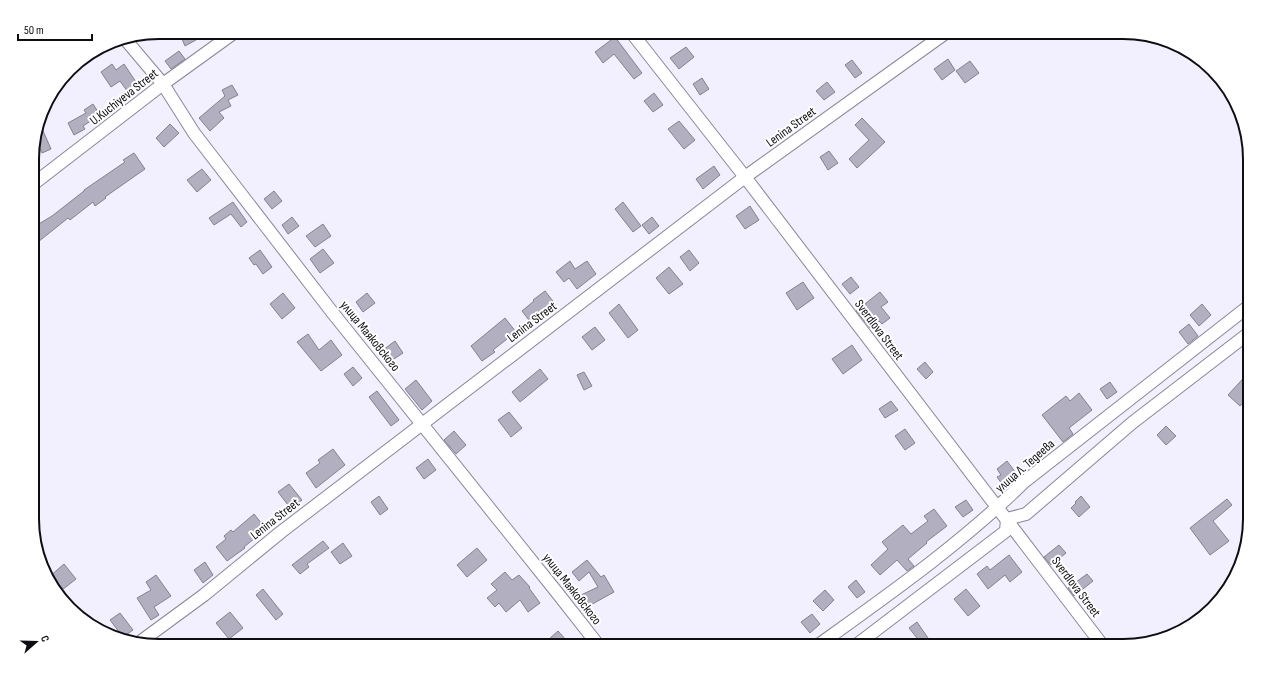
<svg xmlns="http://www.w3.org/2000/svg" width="1282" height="678" viewBox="0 0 1282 678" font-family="'Sofia Sans Condensed',sans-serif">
<rect width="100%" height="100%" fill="#f2effe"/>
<!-- building -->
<g fill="#b2afc0" stroke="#848191">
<polygon points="179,32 192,32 196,40 185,46"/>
<polygon points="615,37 642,73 634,79 614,54 603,63 595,52"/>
<polygon points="686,47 694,57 679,69 670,58"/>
<polygon points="179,51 185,59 171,69 165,61"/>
<polygon points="948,59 955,70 942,80 934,69"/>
<polygon points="852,60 862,73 855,78 845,65"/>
<polygon points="970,61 979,73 965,83 956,71"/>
<polygon points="112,64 116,70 124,64 140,88 130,95 120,81 111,87 101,72"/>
<polygon points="702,78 709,89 700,95 693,84"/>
<polygon points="827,82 835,92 824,100 816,91"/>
<polygon points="232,85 238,95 228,100 231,106 219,112 224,118 210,131 199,118 225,96 222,90"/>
<polygon points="654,93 663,105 653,112 644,101"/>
<polygon points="93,104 100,115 83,126 85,129 74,135 68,123 86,113 84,110"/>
<polygon points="862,118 885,142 857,168 849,159 869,140 855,125"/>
<polygon points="679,121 695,140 684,149 668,129"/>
<polygon points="40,124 51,149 42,153 35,139"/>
<polygon points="170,124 179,133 164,147 156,138"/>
<polygon points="829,151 838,163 828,170 820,157"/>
<polygon points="134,153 145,169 105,197 106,198 95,206 93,202 70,220 68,218 38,242 32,234 32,228 52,216 84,191 84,190 125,162 123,160"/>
<polygon points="714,166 720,175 703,189 696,179"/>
<polygon points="202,169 211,180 197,192 187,180"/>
<polygon points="274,191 282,201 272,209 264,199"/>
<polygon points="233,202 247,222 241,227 231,214 214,225 209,218"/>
<polygon points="623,202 641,226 633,232 615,209"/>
<polygon points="750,206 759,220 745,229 736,216"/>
<polygon points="292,217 299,226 288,234 282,225"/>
<polygon points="652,217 659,226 649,234 642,225"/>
<polygon points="323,224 331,236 315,247 306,236"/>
<polygon points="323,249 334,263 320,273 310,259"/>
<polygon points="260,250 272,267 263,274 256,264 254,265 249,258"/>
<polygon points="689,250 699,263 690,271 680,257"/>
<polygon points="570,261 575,269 587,261 596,274 577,289 569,278 564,282 556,272"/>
<polygon points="669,267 683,284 669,294 656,278"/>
<polygon points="851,277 859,287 850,294 842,284"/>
<polygon points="803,282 814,298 797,310 786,293"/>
<polygon points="545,291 556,305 532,324 522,311 534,301 533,300"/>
<polygon points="880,292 888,302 881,307 890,318 882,324 879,321 870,328 856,311"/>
<polygon points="283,293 295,308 282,319 270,304"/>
<polygon points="367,293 375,303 363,312 356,302"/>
<polygon points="619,304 638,330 628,338 609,313"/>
<polygon points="1202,304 1211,315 1199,326 1190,315"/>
<polygon points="505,318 516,332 493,350 495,352 482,361 471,346"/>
<polygon points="1189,324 1198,336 1188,344 1179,332"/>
<polygon points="595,327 605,340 592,350 582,337"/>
<polygon points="308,334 319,350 331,340 342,355 321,371 297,342"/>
<polygon points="395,341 403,353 391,361 383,350"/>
<polygon points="852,345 862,360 843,374 832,359"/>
<polygon points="925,362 933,372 926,379 917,369"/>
<polygon points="353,367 362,378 353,386 344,374"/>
<polygon points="540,369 548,379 520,402 512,392"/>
<polygon points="1250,371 1250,396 1240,406 1228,395"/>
<polygon points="584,372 592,386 584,390 577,375"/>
<polygon points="416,380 432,401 422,410 405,389"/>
<polygon points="1110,382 1117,392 1107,399 1100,389"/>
<polygon points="377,391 399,420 391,426 369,397"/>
<polygon points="1079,393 1092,410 1069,428 1073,434 1063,442 1042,415 1066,396 1070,401"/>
<polygon points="891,401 898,410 885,418 879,409"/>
<polygon points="509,412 522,428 511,437 498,420"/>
<polygon points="1166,426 1176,436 1166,445 1157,435"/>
<polygon points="905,429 915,443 905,450 895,436"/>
<polygon points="454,431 466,445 456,454 444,440"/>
<polygon points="333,449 345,465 316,488 306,473 320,463 318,460"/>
<polygon points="428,459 436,470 424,479 416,468"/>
<polygon points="1007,461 1016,473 1011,477 1014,481 1005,488 997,477 1001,475 997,469"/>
<polygon points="289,484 302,500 291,509 278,492"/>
<polygon points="379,496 388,509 380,515 371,502"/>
<polygon points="1081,496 1090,507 1079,517 1071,508 1076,503 1075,502"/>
<polygon points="1227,499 1232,505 1213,521 1229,541 1210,555 1190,528"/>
<polygon points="966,500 973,510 963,517 955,507"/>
<polygon points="934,509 947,526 926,542 927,543 908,559 914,566 907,571 897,560 880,575 871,565 888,549 882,542 903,525 911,534 928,521 924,516"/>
<polygon points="254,514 266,529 244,547 245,548 227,561 216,547 226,539 224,536 231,530 233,532"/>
<polygon points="323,541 329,548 307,564 309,567 300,574 292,565"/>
<polygon points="343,543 352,556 340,564 331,552"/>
<polygon points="1059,545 1066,553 1051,565 1044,557"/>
<polygon points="477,548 487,560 467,577 457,565"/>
<polygon points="1009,555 1022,572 1010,582 1005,575 988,589 977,574 987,566 990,570"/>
<polygon points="587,560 601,577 604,575 614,592 587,607 581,595 598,587 589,572 579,581 572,572"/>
<polygon points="205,562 213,575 203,583 194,570"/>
<polygon points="64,564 76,579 58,593 54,590 49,577"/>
<polygon points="505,572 512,580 519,575 530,587 529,588 540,603 528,612 520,600 506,612 499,603 495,607 487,598 497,590 491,584"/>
<polygon points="1087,574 1093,581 1074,596 1068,588"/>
<polygon points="156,575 171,596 154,607 159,615 151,620 137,598 151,590 146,582"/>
<polygon points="856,580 865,592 857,598 848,587"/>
<polygon points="263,589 283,614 276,620 256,595"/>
<polygon points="966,589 980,606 968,616 954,599"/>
<polygon points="825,590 834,600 823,611 813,601"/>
<polygon points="230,612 243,628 229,639 216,623"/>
<polygon points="120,613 133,630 123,637 110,620"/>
<polygon points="812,614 820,624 810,633 801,622"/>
<polygon points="917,622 928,638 921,643 909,628"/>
<polygon points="558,631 567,641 562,646 555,646 549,639"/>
</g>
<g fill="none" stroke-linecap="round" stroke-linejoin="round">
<defs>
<g id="minor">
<polyline points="631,32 745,177 1103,646"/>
<polyline points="125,39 163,84 194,133 332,312 555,590 599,646"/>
<polyline points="32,185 163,84 235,32"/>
<polyline points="140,642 204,595 281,532 745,177 947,32"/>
<path d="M817,646C888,595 961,544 1024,482L1249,306"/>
<polyline points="855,646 1006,531 1007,519 1026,514 1132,423 1249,333"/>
</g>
</defs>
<!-- minor casing -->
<use href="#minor" stroke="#8a8797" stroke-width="14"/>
<!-- minor -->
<use href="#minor" stroke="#fff" stroke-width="12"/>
</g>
<g text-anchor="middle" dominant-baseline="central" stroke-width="4" stroke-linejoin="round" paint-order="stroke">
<!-- street labels -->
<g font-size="13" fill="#0e0d12" stroke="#fff">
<text transform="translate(124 97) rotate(-38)">U.Kuchiyeva Street</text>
<text transform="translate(791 127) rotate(-36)">Lenina Street</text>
<text transform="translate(532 322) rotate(-37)">Lenina Street</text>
<text transform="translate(879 330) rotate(53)">Sverdlova Street</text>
<text transform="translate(370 336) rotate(51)">улица Маяковского</text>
<text transform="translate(1025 466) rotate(-41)">улица Л. Тедеева</text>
<text transform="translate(275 519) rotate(-38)">Lenina Street</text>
<text transform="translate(1076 587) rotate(53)">Sverdlova Street</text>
<text transform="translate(572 589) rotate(52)">улица Маяковского</text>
</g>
</g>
<!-- crop -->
<path d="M0 0H1282V678H0ZM159 39H1123A120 120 0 0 1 1243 159V519A120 120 0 0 1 1123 639H159A120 120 0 0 1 39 519V159A120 120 0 0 1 159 39Z" fill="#fff" fill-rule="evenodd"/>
<path fill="none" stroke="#0e0d12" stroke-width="2" d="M159 39H1123A120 120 0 0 1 1243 159V519A120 120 0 0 1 1123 639H159A120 120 0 0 1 39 519V159A120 120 0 0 1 159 39Z"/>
<!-- north arrow -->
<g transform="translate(36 642) rotate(70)" stroke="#ffffff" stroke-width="3" paint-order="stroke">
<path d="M0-3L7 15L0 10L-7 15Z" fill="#0e0d12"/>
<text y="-6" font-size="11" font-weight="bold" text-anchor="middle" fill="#0e0d12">С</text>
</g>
<!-- scale -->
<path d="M18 34v6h74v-6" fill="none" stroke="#0e0d12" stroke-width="2"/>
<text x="24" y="34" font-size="12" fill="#0e0d12" stroke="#ffffff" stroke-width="3" paint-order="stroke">50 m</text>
</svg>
